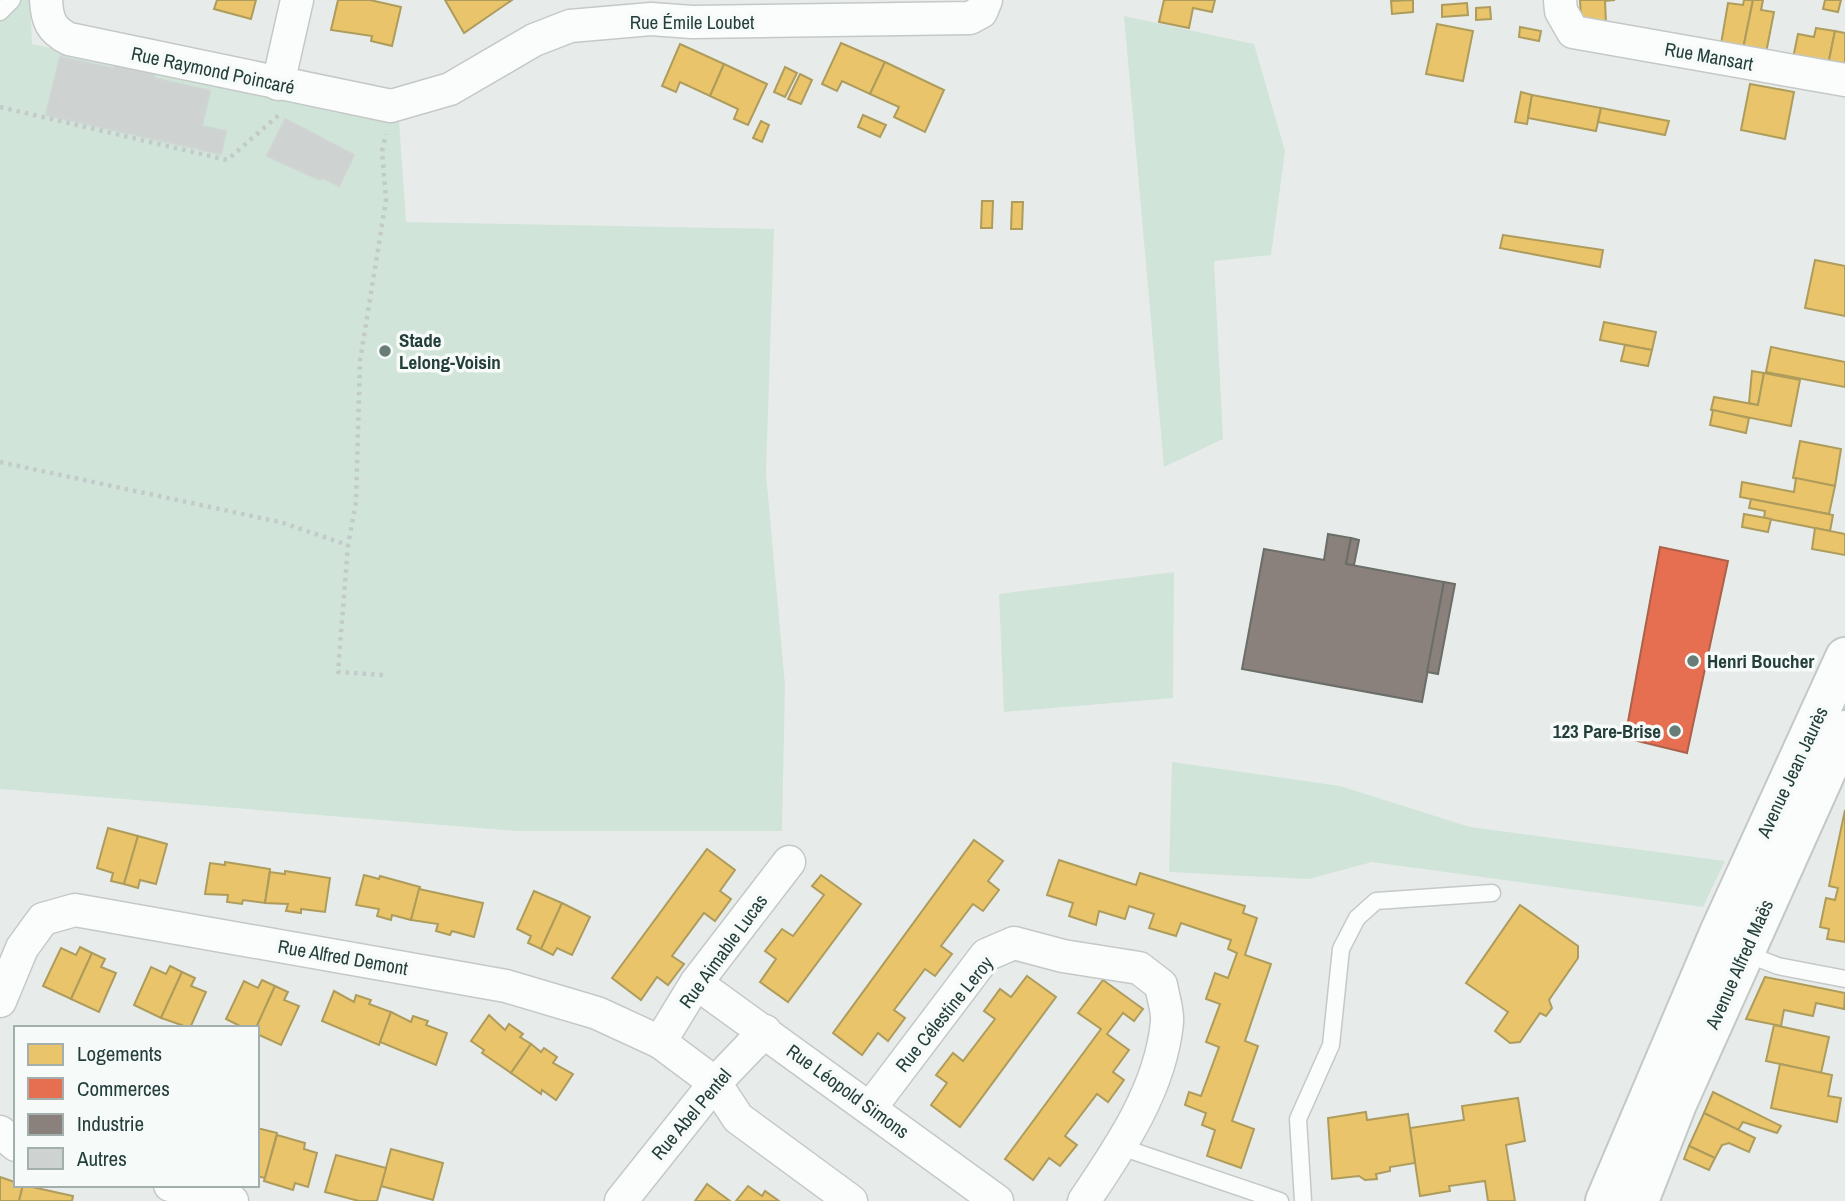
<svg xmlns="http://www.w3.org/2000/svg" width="1845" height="1201" viewBox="0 0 1845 1201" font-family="'Archivo Narrow',sans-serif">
<rect width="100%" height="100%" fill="#e7ecea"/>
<!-- green -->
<g fill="#d1e4d9">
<polygon points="0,0 30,0 32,44 399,120 406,222 774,229 766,473 785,685 782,831 517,831 0,789"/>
<polygon points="1124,16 1254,44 1285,151 1271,255 1214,261 1223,439 1164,467"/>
<polygon points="1174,572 1173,698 1004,712 999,594"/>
<polygon points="1172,762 1340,786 1470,827 1725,861 1703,907 1372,862 1309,879 1169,872"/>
</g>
<!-- homes -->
<g fill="#e9c46a" stroke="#ae9c5c" stroke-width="2">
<polygon points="217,0 256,0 251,19 214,9"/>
<polygon points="338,0 370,0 401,7 392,46 371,41 372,36 331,30"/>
<polygon points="445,0 512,0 464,33"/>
<polygon points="1164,0 1215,0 1212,12 1193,8 1189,28 1159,22"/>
<polygon points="1413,0 1413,12 1392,14 1391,1"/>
<polygon points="1580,0 1615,0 1605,1 1606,23 1581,18"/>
<polygon points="1744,0 1753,0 1743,49 1721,44 1728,3 1743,5"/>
<polygon points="1753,0 1763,0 1761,10 1774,12 1766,53 1743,49"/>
<polygon points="1825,0 1841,0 1838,12 1823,9"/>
<polygon points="1467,3 1468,15 1442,17 1442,5"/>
<polygon points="1490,7 1491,19 1476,20 1476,8"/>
<polygon points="1437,24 1473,31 1463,81 1426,74"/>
<polygon points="1520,27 1541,31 1539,41 1519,37"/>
<polygon points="1816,28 1835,31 1828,65 1793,58 1798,34 1814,37"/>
<polygon points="1835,31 1845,33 1845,68 1828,65"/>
<polygon points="841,43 885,62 870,94 842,81 837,91 822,84"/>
<polygon points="680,44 724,64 710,96 680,82 676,92 662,86"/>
<polygon points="885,62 944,90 925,132 894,117 899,107 870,94"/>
<polygon points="724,64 767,84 748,125 734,119 738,109 710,96"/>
<polygon points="785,67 797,73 785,97 774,92"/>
<polygon points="800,74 812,80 801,104 788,99"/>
<polygon points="1750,84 1794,92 1785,139 1741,130"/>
<polygon points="1521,92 1532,95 1527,124 1515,122"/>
<polygon points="1532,95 1601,108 1596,131 1528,118"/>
<polygon points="1601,108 1669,121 1665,135 1598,122"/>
<polygon points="863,115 886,125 880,137 858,127"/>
<polygon points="761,121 769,125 762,142 753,138"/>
<polygon points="982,201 993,201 992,228 981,228"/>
<polygon points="1012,202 1023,202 1022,229 1011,229"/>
<polygon points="1503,235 1603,250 1600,267 1500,248"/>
<polygon points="1815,260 1845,266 1845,316 1805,308"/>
<polygon points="1604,322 1656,332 1652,350 1600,340"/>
<polygon points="1625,345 1652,350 1648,366 1621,361"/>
<polygon points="1771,347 1845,362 1845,387 1766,372"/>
<polygon points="1752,371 1764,373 1758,405 1749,403"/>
<polygon points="1764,373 1800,380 1791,426 1711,410 1714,397 1758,405"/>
<polygon points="1713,410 1749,418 1746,433 1710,425"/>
<polygon points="1800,441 1841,449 1835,486 1793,478"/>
<polygon points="1796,478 1835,486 1829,514 1740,497 1742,482 1794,492"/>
<polygon points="1751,499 1833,515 1830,531 1764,518 1765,511 1749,508"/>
<polygon points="1744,514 1771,519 1768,532 1742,527"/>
<polygon points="1815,528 1845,534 1845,555 1812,549"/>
<polygon points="1845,810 1845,942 1827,939 1829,929 1820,927 1826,898 1835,900 1838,888 1829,886"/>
<polygon points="108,828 138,836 124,884 111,881 113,873 97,868"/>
<polygon points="138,836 167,844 156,884 140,880 138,888 124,884"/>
<polygon points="974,840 1003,861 988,881 999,890 983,911 973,904 941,946 952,954 935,976 925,969 894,1010 905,1018 888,1041 878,1033 862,1055 833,1033"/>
<polygon points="707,849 735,870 720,891 731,899 715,921 704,913 672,956 684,964 668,985 657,977 641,1000 612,978"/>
<polygon points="1059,860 1136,885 1140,873 1245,906 1243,913 1257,918 1245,955 1271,964 1245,1041 1258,1046 1232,1121 1254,1129 1241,1168 1207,1156 1215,1130 1202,1125 1206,1113 1185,1105 1189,1092 1201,1096 1219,1047 1206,1042 1220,1004 1206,999 1215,973 1228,978 1237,953 1228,949 1231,940 1181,923 1176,936 1149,928 1154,914 1129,906 1125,919 1099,911 1096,925 1069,916 1073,903 1047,895"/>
<polygon points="225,862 270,869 265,903 243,900 242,904 227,902 228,895 205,894 210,863 225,865"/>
<polygon points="285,871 330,878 325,912 301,909 301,913 286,911 288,904 265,903 270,872 285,874"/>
<polygon points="364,875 379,879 380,876 420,887 411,920 392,915 391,920 377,916 379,909 356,905"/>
<polygon points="821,875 861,904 788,1002 760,982 776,959 765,951 782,929 793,936 824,895 812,886"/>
<polygon points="419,889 483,903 474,937 452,931 450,935 436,931 438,924 411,920"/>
<polygon points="534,891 562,903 541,949 528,943 531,936 517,929"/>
<polygon points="562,903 590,917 572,955 557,948 553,955 541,949"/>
<polygon points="1520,905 1578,946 1578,958 1549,1000 1552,1008 1546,1016 1540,1013 1520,1042 1510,1043 1495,1031 1508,1012 1466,983"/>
<polygon points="80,947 92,953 71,999 43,986 61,948 76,955"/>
<polygon points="92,953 105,959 101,967 116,973 99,1012 71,999"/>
<polygon points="170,966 182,972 161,1018 134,1005 151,967 166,974"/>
<polygon points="182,972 195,978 191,986 206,992 190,1028 161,1018"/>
<polygon points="1027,976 1056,997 960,1127 931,1105 947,1083 936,1075 953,1053 963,1061 995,1019 984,1011 1000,989 1011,997"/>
<polygon points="1765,977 1845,993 1844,1009 1816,1003 1813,1016 1784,1010 1781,1026 1746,1019"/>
<polygon points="262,980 275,986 256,1028 244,1028 226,1019 244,981 258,988"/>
<polygon points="1103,980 1143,1009 1134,1021 1123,1013 1107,1034 1129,1050 1113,1072 1124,1080 1108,1102 1097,1094 1065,1136 1077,1145 1060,1166 1049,1158 1033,1180 1005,1159 1101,1029 1078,1013"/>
<polygon points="275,986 288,992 284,1000 299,1006 281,1045 257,1034 256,1028"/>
<polygon points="334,991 354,1002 356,995 371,1000 369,1004 391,1012 379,1045 322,1021"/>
<polygon points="391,1012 411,1022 413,1016 428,1021 426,1025 447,1033 436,1065 380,1042"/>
<polygon points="489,1015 505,1030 509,1024 523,1034 520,1037 531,1044 511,1073 482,1053 484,1050 471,1041"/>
<polygon points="1774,1025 1829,1037 1821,1073 1766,1061"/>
<polygon points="531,1044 541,1052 544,1048 557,1057 553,1063 573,1074 556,1100 542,1090 541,1094 511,1073"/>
<polygon points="1780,1064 1832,1075 1828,1096 1841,1098 1837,1122 1771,1108"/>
<polygon points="1713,1092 1781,1126 1777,1133 1743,1122 1738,1130 1704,1113"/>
<polygon points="1518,1098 1525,1141 1506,1145 1515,1201 1488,1201 1485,1181 1449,1186 1450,1191 1420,1196 1410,1128 1464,1120 1462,1106"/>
<polygon points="1366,1112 1367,1120 1408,1114 1415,1163 1390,1167 1390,1171 1376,1174 1377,1179 1365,1180 1359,1176 1332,1179 1328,1118"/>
<polygon points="1704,1113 1755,1138 1749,1152 1729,1143 1722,1145 1715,1158 1689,1146"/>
<polygon points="257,1128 277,1133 265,1178 257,1176"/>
<polygon points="277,1135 305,1143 304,1149 317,1153 308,1187 295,1183 293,1190 264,1181"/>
<polygon points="1689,1146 1715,1158 1709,1170 1684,1159"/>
<polygon points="391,1149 443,1163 433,1200 381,1186"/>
<polygon points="336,1155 386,1168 377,1201 359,1201 325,1192"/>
<polygon points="0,1177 23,1185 19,1201 0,1201"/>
<polygon points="707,1184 730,1201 695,1201"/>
<polygon points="23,1185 73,1196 72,1201 19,1201"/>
<polygon points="748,1186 762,1196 765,1191 779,1201 736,1201"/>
</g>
<!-- shops -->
<polygon fill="#e76f51" stroke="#ac614a" stroke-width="2" points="1660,547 1728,561 1687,753 1625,738"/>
<!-- industry -->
<g fill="#8a817c" stroke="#6b6d68" stroke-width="2">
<polygon points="1328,534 1351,538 1346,564 1444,582 1422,702 1242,669 1264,549 1324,560"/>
<polygon points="1351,538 1359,540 1354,565 1346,564"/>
<polygon points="1444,582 1455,584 1438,674 1427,672"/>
</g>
<!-- building -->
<g fill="#ced3d1" stroke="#cfd5d3" stroke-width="2">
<polygon points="60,57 115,69 116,64 155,73 154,78 210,91 202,126 226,131 221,154 46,115"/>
<polygon points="285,119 354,155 339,186 321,177 320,180 267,156"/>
</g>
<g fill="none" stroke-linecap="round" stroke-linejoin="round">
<defs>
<g id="service">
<polyline points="0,12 12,0"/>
<polyline points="1744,953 1778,966 1845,979"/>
<polyline points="1121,1147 1280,1201"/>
<polyline points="1303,1201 1298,1119 1331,1045 1341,949 1357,918 1376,901 1492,893"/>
</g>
<g id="minor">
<path d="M46,0C47,20 51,30 69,39L391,106L450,89L534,40L570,26L651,19L692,22L970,18L981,12L986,0"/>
<polyline points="1560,0 1561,11 1573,32 1845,80"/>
<polyline points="278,84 297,0"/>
<polyline points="696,983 997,1201"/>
<polyline points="0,1001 22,948 43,919 75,910 506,986 597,1013 660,1042 715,1083 738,1118 851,1201"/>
<polyline points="660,1042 696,983 789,862"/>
<path d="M871,1107L986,955L1014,943L1063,956L1139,968L1161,985C1163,997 1168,1011 1167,1022C1161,1088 1120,1148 1084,1201"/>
<polyline points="0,1132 16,1145"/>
<polyline points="170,1185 232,1201"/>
<polyline points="621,1201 715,1083 765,1031"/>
</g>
<g id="secondary">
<polyline points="1605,1201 1719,933 1845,657"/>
<polyline points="1639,1201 1677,1104 1845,730"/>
</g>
</defs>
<!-- service casing -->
<use href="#service" stroke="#c4c9c7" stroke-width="19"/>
<!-- minor casing -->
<use href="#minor" stroke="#c4c9c7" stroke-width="35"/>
<!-- secondary casing -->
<use href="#secondary" stroke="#c3c9c7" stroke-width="42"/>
<!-- path -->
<g stroke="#c2cbca" stroke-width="4.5" stroke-dasharray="3.5 5" stroke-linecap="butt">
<polyline points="0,107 227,160 280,114"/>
<polyline points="0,462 280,522 348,545"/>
<polyline points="383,675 338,672 348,545 356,502 360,361 386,200 382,151 386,134"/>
</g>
<!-- service -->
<use href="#service" stroke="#fbfcfc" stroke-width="16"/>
<!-- minor -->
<use href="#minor" stroke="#fbfcfc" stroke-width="32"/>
<!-- secondary -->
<use href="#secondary" stroke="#fbfcfc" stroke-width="38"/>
</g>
<!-- markers -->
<g fill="#687c78" stroke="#f6faf8" stroke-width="2.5">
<circle cx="385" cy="351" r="7"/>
<circle cx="1693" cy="661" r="7"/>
<circle cx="1675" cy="731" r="7"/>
</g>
<g text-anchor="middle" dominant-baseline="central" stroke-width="7" stroke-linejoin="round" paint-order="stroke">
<!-- street labels -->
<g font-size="19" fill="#243f3b" stroke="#f6faf8">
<text x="692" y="22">Rue Émile Loubet</text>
<text transform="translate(1709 56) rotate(10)">Rue Mansart</text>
<text transform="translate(213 70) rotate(12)">Rue Raymond Poincaré</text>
<text transform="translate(1792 772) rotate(-65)">Avenue Jean Jaurès</text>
<text transform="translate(723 951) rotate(-54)">Rue Aimable Lucas</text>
<text transform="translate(343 957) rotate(10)">Rue Alfred Demont</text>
<text transform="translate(1739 964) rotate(-66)">Avenue Alfred Maës</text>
<text transform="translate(944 1014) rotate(-51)">Rue Célestine Leroy</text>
<text transform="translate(848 1091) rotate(36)">Rue Léopold Simons</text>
<text transform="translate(691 1114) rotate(-50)">Rue Abel Pentel</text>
</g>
<!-- poi labels -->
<g font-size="19" font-weight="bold" fill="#243f3b" stroke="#f6faf8" text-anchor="start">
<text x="399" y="340">Stade<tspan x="399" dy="22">Lelong-Voisin</tspan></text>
<text x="1707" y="661">Henri Boucher</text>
<text x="1661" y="731" text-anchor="end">123 Pare-Brise</text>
</g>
</g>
<!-- legend -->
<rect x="14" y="1026" width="245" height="161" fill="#f6faf8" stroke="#a2afac" stroke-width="2"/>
<rect x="28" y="1044" width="35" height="21" fill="#e9c46a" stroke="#a2afac" stroke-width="2"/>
<text x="77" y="1061" font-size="21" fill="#243f3b">Logements</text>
<rect x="28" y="1078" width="35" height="21" fill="#e76f51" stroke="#a2afac" stroke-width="2"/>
<text x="77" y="1096" font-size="21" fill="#243f3b">Commerces</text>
<rect x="28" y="1114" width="35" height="21" fill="#8a817c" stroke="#a2afac" stroke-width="2"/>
<text x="77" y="1131" font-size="21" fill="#243f3b">Industrie</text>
<rect x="28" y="1148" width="35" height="21" fill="#ced3d1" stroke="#a2afac" stroke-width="2"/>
<text x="77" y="1166" font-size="21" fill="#243f3b">Autres</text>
</svg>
